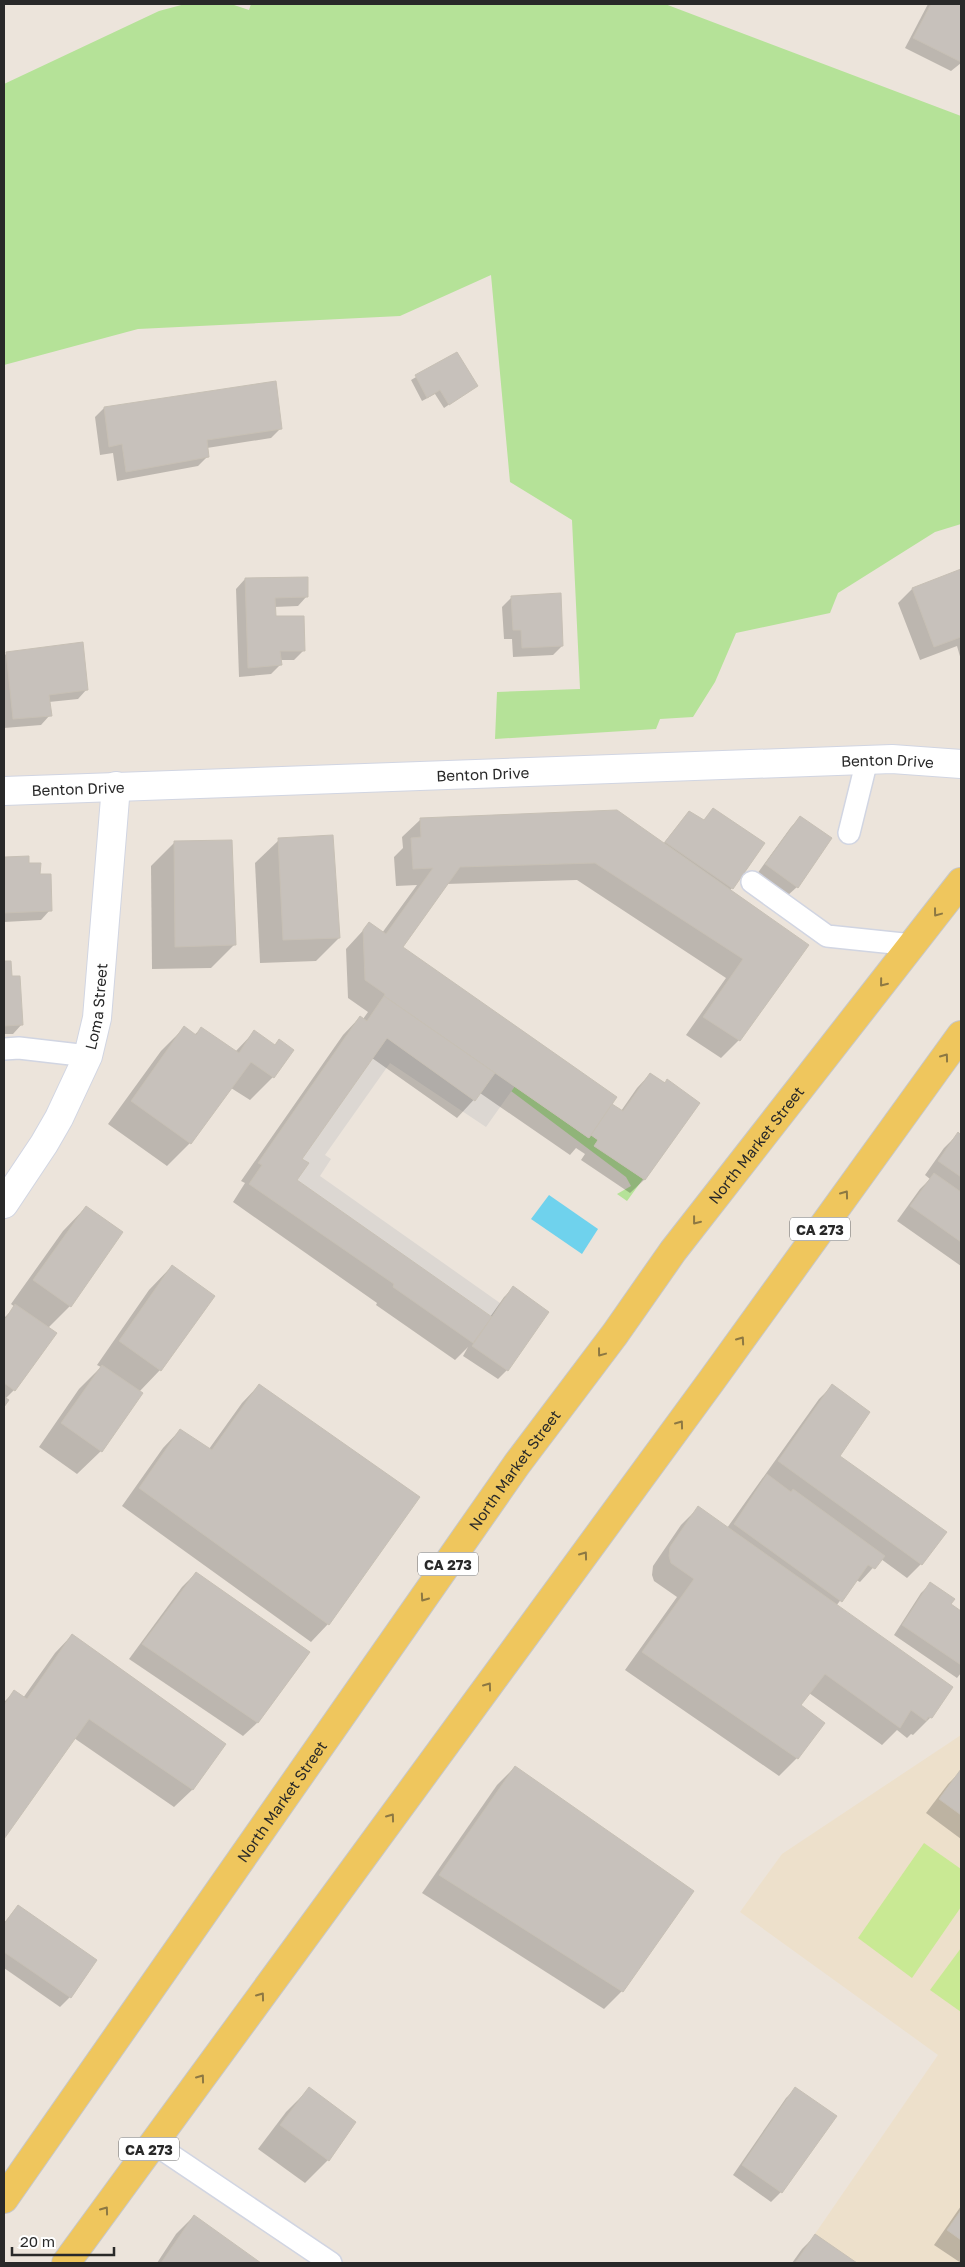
<svg xmlns="http://www.w3.org/2000/svg" width="965" height="2267" viewBox="0 0 965 2267" font-family="'Golos Text',sans-serif">
<rect width="100%" height="100%" fill="#ece4db"/>
<!-- education -->
<polygon fill="#ede0cb" points="961,1735 961,2263 795,2263 938,2055 740,1912 782,1854"/>
<!-- green -->
<g fill="#b5e298">
<polygon points="185,4 231,4 249,10 251,4 665,4 961,116 961,524 935,532 838,593 830,613 736,633 715,682 693,717 660,719 656,729 495,739 497,692 580,689 572,520 510,482 491,275 400,316 138,329 4,365 4,84 159,11"/>
<polygon points="515,1086 588,1138 591,1135 598,1140 595,1146 643,1179 627,1201 617,1194 631,1186 626,1177 511,1091"/>
</g>
<!-- pitch -->
<g fill="#c9e994">
<polygon points="924,1843 961,1869 961,1907 912,1978 858,1938"/>
<polygon points="961,1948 961,2012 930,1990"/>
</g>
<!-- plaza -->
<polygon fill="#dcd7d2" points="387,1038 475,1101 495,1073 515,1086 486,1127 390,1063 325,1155 331,1159 320,1176 500,1303 492,1317 297,1180 308,1164 302,1159"/>
<!-- water -->
<polygon fill="#6fd2ed" points="549,1195 598,1229 582,1254 531,1219"/>
<!-- shadow -->
<g fill="#0003">
<polygon points="928,4 961,4 961,63 951,71 905,48"/>
<polygon points="457,353 476,386 444,408 435,394 422,401 411,380"/>
<polygon points="275,382 280,429 271,438 207,448 208,456 198,466 117,481 113,453 100,455 95,417 104,408"/>
<polygon points="961,571 961,660 957,646 920,660 898,603 912,589"/>
<polygon points="245,579 307,596 298,606 274,607 274,618 304,650 294,660 280,660 280,665 271,674 239,677 236,589"/>
<polygon points="512,597 562,646 553,655 513,657 512,639 504,639 502,607"/>
<polygon points="7,653 87,689 78,699 49,702 50,715 41,725 4,728 4,656"/>
<polygon points="714,809 732,888 730,891 807,945 739,1040 721,1058 686,1035 726,978 577,880 446,884 401,947 610,1105 621,1111 637,1088 650,1074 699,1103 644,1180 630,1193 581,1160 585,1154 576,1148 570,1155 480,1093 457,1118 372,1058 301,1159 296,1180 490,1317 504,1297 513,1288 507,1370 498,1379 463,1356 468,1347 455,1360 376,1305 377,1303 233,1202 245,1183 241,1181 343,1035 360,1017 363,1019 368,1012 348,998 346,949 369,924 382,933 417,885 396,886 394,857 403,848 402,837 420,820 663,844 689,812 703,821"/>
<polygon points="800,818 797,887 787,896 757,874 791,827"/>
<polygon points="279,840 339,938 316,961 260,963 255,863"/>
<polygon points="174,843 234,945 211,968 152,969 151,866"/>
<polygon points="5,858 27,865 39,875 50,910 41,920 4,922"/>
<polygon points="4,962 10,962 11,977 22,1024 13,1034 4,1034"/>
<polygon points="184,1028 194,1035 201,1029 235,1052 254,1032 274,1046 279,1040 273,1077 250,1100 231,1088 190,1143 167,1166 108,1124 161,1051"/>
<polygon points="958,1134 961,1136 961,1266 897,1221 920,1189 930,1179 925,1175 944,1148"/>
<polygon points="86,1207 70,1306 48,1328 14,1390 5,1399 7,1400 4,1405 4,1318 15,1307 11,1304 63,1231"/>
<polygon points="172,1266 160,1370 139,1392 141,1393 101,1451 77,1474 39,1447 79,1389 101,1367 97,1365 149,1290"/>
<polygon points="259,1385 328,1624 311,1642 122,1506 163,1448 180,1430 209,1449 242,1403"/>
<polygon points="833,1385 838,1456 945,1532 921,1564 907,1578 881,1559 860,1582 856,1580 836,1606 931,1717 913,1735 911,1734 907,1738 897,1730 882,1745 809,1693 799,1705 823,1723 797,1758 779,1776 625,1670 677,1597 654,1581 652,1575 653,1566 681,1525 698,1508 727,1528 819,1399"/>
<polygon points="196,1573 309,1653 257,1723 243,1736 129,1659 182,1587"/>
<polygon points="930,1584 949,1604 961,1613 961,1673 957,1678 894,1635 921,1593"/>
<polygon points="72,1635 225,1744 192,1790 174,1807 74,1738 4,1836 4,1702 14,1692 23,1698 55,1653"/>
<polygon points="515,1767 622,1991 604,2009 422,1893 497,1785"/>
<polygon points="961,1771 961,1839 926,1813 948,1784"/>
<polygon points="18,1906 70,1997 60,2007 4,1968 4,1923"/>
<polygon points="309,2089 328,2160 305,2183 258,2149 286,2112"/>
<polygon points="795,2089 835,2116 781,2192 771,2202 733,2175 786,2098"/>
<polygon points="961,2206 961,2263 934,2245"/>
<polygon points="194,2216 259,2263 157,2263 176,2234"/>
<polygon points="816,2235 855,2263 792,2263 802,2249"/>
</g>
<!-- building -->
<g fill="#c7c1bb" stroke="#c7c0b5">
<polygon points="931,4 961,4 961,62 913,38"/>
<polygon points="457,352 478,386 449,405 440,390 427,398 415,375"/>
<polygon points="276,381 282,429 207,440 209,457 126,472 122,444 109,447 104,407"/>
<polygon points="961,569 961,637 934,647 912,588"/>
<polygon points="308,577 308,597 275,598 276,616 304,616 305,651 280,651 282,665 248,668 245,578"/>
<polygon points="561,593 563,646 522,648 521,630 513,630 511,596"/>
<polygon points="83,642 88,690 49,695 52,716 13,719 6,652"/>
<polygon points="713,808 765,843 733,889 665,842 689,811 704,820"/>
<polygon points="617,810 809,945 740,1041 703,1017 743,959 595,863 460,867 403,947 617,1097 589,1138 384,996 385,994 365,980 363,930 369,922 386,934 433,868 413,869 411,838 421,837 420,818"/>
<polygon points="800,816 832,838 798,888 765,864"/>
<polygon points="333,835 340,938 283,940 278,838"/>
<polygon points="232,840 236,945 175,947 174,841"/>
<polygon points="29,856 29,863 41,863 40,874 51,874 52,911 4,913 5,857"/>
<polygon points="4,961 11,961 12,976 20,976 23,1025 4,1026"/>
<polygon points="384,996 495,1073 475,1101 387,1038 302,1159 309,1163 297,1180 492,1317 473,1343 393,1287 394,1284 249,1184 262,1165 258,1163 360,1016 367,1021"/>
<polygon points="184,1026 196,1035 201,1027 239,1053 254,1030 275,1045 279,1039 294,1050 274,1078 251,1062 191,1144 131,1101"/>
<polygon points="650,1073 665,1083 667,1079 700,1103 645,1180 594,1146 598,1140 591,1135 612,1104 623,1111"/>
<polygon points="958,1132 961,1135 961,1177 938,1161"/>
<polygon points="934,1173 961,1192 961,1242 910,1206"/>
<polygon points="86,1206 123,1232 71,1307 33,1280"/>
<polygon points="172,1265 215,1296 161,1371 119,1341"/>
<polygon points="513,1286 549,1312 508,1371 472,1346"/>
<polygon points="15,1304 57,1333 15,1391 4,1383 4,1321"/>
<polygon points="102,1365 143,1393 102,1452 61,1423"/>
<polygon points="259,1384 420,1497 329,1625 139,1488 180,1429 212,1450"/>
<polygon points="832,1384 870,1412 840,1456 947,1532 922,1565 778,1461"/>
<polygon points="4,1397 9,1400 4,1407"/>
<polygon points="767,1474 791,1492 793,1489 885,1556 875,1569 868,1565 842,1602 734,1524"/>
<polygon points="698,1506 953,1687 932,1718 928,1717 926,1721 911,1710 900,1728 825,1674 801,1705 825,1723 798,1759 642,1652 694,1579 671,1563 669,1556 670,1547"/>
<polygon points="196,1572 310,1652 258,1723 142,1644"/>
<polygon points="930,1582 955,1599 951,1604 961,1611 961,1665 902,1625"/>
<polygon points="72,1634 226,1744 193,1790 89,1719 4,1839 4,1705 14,1690 27,1699"/>
<polygon points="515,1766 694,1891 623,1992 439,1875"/>
<polygon points="961,1769 961,1815 939,1799"/>
<polygon points="18,1905 97,1960 71,1998 4,1952 4,1924"/>
<polygon points="309,2087 356,2122 329,2161 280,2125"/>
<polygon points="795,2087 837,2116 782,2193 742,2165"/>
<polygon points="961,2210 961,2240 947,2230"/>
<polygon points="194,2215 261,2263 161,2263"/>
<polygon points="815,2234 857,2263 795,2263"/>
</g>
<g fill="none" stroke-linecap="round" stroke-linejoin="round">
<defs>
<g id="service">
<polyline points="849,833 867,760"/>
<polyline points="752,882 827,936 913,945"/>
<polyline points="4,1049 19,1048 88,1056"/>
<polyline points="153,2143 331,2263"/>
</g>
<g id="minor">
<path id="s1" d="M4,1204L44,1144L59,1118L88,1056L97,1018L116,786"/>
</g>
<g id="tertiary">
<path id="s2" d="M4,791L892,759L961,764"/>
</g>
<g id="primary">
<path id="s3" d="M4,2199L517,1464L615,1334L673,1251L961,882"/>
<polyline points="66,2263 712,1380 961,1035"/>
</g>
</defs>
<!-- service casing -->
<use href="#service" stroke="#d1d5e2" stroke-width="24"/>
<!-- minor casing -->
<use href="#minor" stroke="#d1d5e2" stroke-width="30"/>
<!-- tertiary casing -->
<use href="#tertiary" stroke="#d1d5e2" stroke-width="30"/>
<!-- primary casing -->
<use href="#primary" stroke="#c7c7c7" stroke-width="30"/>
<!-- service -->
<use href="#service" stroke="#fff" stroke-width="21"/>
<!-- minor -->
<use href="#minor" stroke="#fff" stroke-width="28"/>
<!-- tertiary -->
<use href="#tertiary" stroke="#fff" stroke-width="28"/>
<!-- primary -->
<use href="#primary" stroke="#efc65d" stroke-width="28"/>
</g>
<!-- one-way arrows -->
<defs><path id="oneway-chevron" d="M-2-3.5L2.5 0L-2 3.5" fill="none" stroke-width="1.6" stroke-linecap="round" stroke-linejoin="round" transform="scale(1.25)"/></defs>
<g stroke="#8c7843">
<use href="#oneway-chevron" transform="translate(937 913) rotate(127)"/>
<use href="#oneway-chevron" transform="translate(883 983) rotate(129)"/>
<use href="#oneway-chevron" transform="translate(945 1057) rotate(-54)"/>
<use href="#oneway-chevron" transform="translate(845 1194) rotate(-54)"/>
<use href="#oneway-chevron" transform="translate(696 1221) rotate(128)"/>
<use href="#oneway-chevron" transform="translate(741 1340) rotate(-55)"/>
<use href="#oneway-chevron" transform="translate(601 1353) rotate(127)"/>
<use href="#oneway-chevron" transform="translate(680 1424) rotate(-54)"/>
<use href="#oneway-chevron" transform="translate(584 1555) rotate(-54)"/>
<use href="#oneway-chevron" transform="translate(424 1598) rotate(125)"/>
<use href="#oneway-chevron" transform="translate(488 1686) rotate(-54)"/>
<use href="#oneway-chevron" transform="translate(391 1817) rotate(-54)"/>
<use href="#oneway-chevron" transform="translate(261 1996) rotate(-54)"/>
<use href="#oneway-chevron" transform="translate(201 2078) rotate(-54)"/>
<use href="#oneway-chevron" transform="translate(105 2210) rotate(-54)"/>
</g>
<g text-anchor="middle" dominant-baseline="central" stroke-width="4.5" stroke-linejoin="round" paint-order="stroke">
<!-- shield labels -->
<g fill="#fff" stroke="#696969" stroke-width="1">
<rect x="790" y="1217.5" width="60" height="23" rx="4"/>
<rect x="418" y="1552.5" width="60" height="23" rx="4"/>
<rect x="119" y="2137.5" width="60" height="23" rx="4"/>
</g>
<g font-size="14" font-weight="bold" fill="#292929">
<text x="820" y="1229">CA 273</text>
<text x="448" y="1564">CA 273</text>
<text x="149" y="2149">CA 273</text>
</g>
<!-- street labels -->
<g font-size="15" fill="#292929" stroke="#fff">
<text stroke="none"><textPath href="#s2" startOffset="884">Benton Drive</textPath></text>
<text stroke="none"><textPath href="#s2" startOffset="479">Benton Drive</textPath></text>
<text stroke="none"><textPath href="#s2" startOffset="74">Benton Drive</textPath></text>
<text stroke="none"><textPath href="#s1" startOffset="221">Loma Street</textPath></text>
<text stroke="none"><textPath href="#s3" startOffset="1295">North Market Street</textPath></text>
<text stroke="none"><textPath href="#s3" startOffset="890">North Market Street</textPath></text>
<text stroke="none"><textPath href="#s3" startOffset="485">North Market Street</textPath></text>
</g>
</g>
<!-- border -->
<rect width="965" height="2267" fill="none" stroke="#292929" stroke-width="10"/>
<!-- scale -->
<path d="M12 2247v8h102v-8" fill="none" stroke="#292929" stroke-width="2.5"/>
<text x="20" y="2247" font-size="15" fill="#292929" stroke="#ffffff" stroke-width="4" paint-order="stroke">20 m</text>
</svg>
